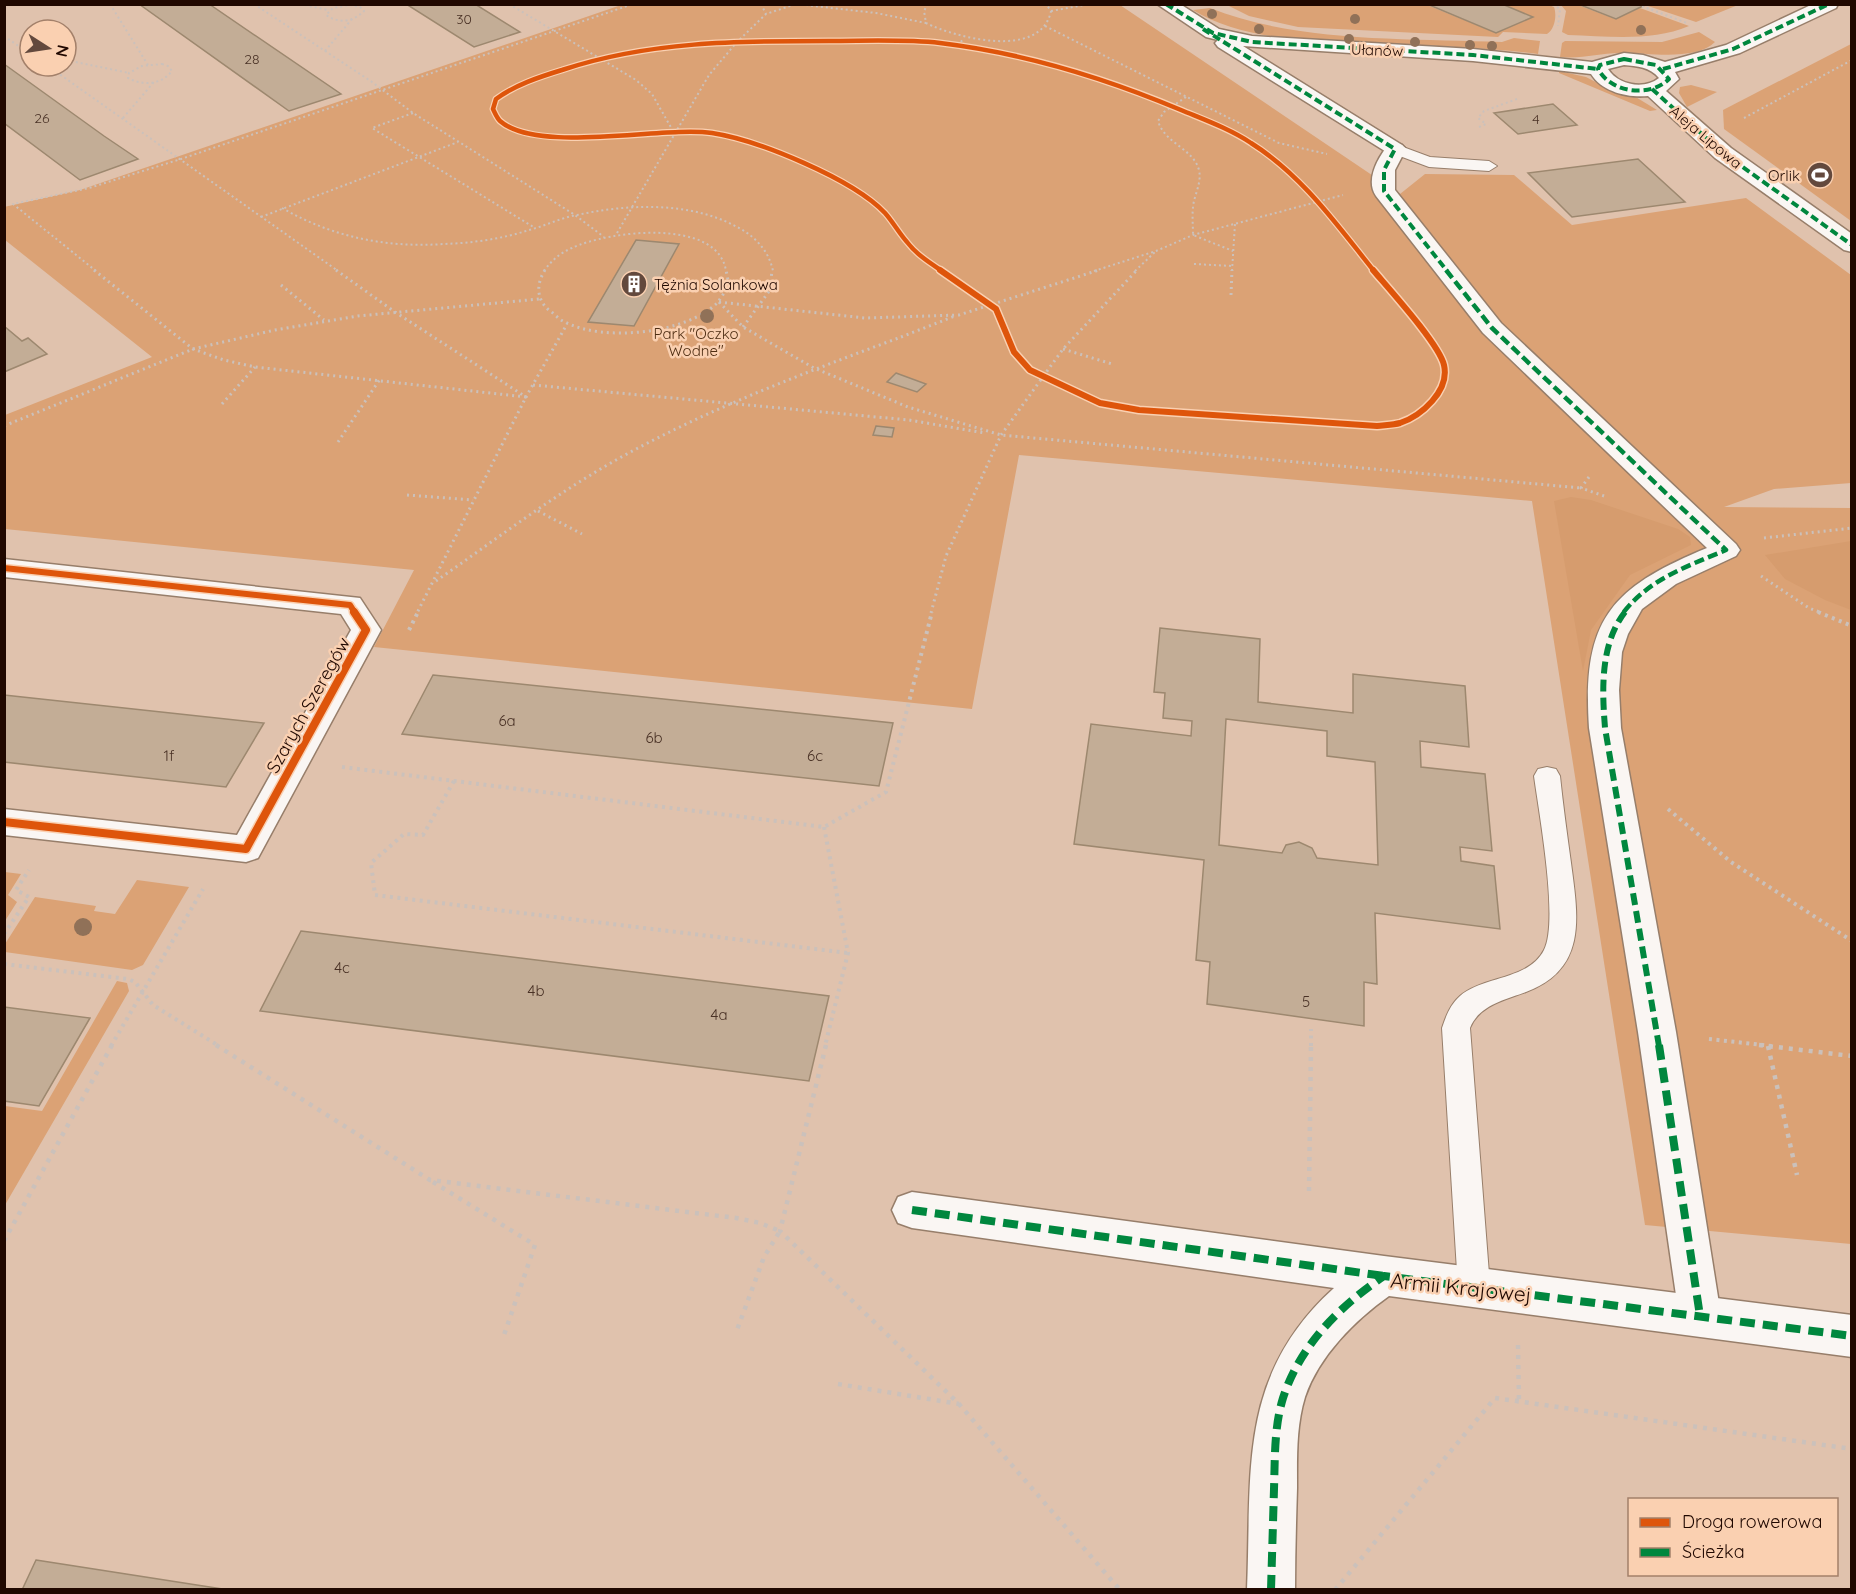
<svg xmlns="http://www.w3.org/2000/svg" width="1856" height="1594" viewBox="0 0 1856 1594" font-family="Quicksand,sans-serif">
<rect width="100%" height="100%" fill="#e0c2ad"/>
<!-- green -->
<g fill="#dba275">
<polygon points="624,4 1120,5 1400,194 1425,174 1514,175 1572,225 1746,198 1851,275 1851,483 1774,489 1724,507 1851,508 1851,1244 1645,1225 1532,501 1019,455 972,709 374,647 414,570 5,529 5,415 152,357 5,240 4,207 80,190"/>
<path d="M1227,5H1427L1496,33L1532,17L1502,5H1549L1554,7C1557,15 1555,29 1547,34L1503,32L1498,37L1298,27L1249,16Z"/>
<path d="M1561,5H1578L1615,19L1640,8L1689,26C1651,42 1608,36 1568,35L1562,32L1566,11Z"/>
<polygon points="1645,5 1647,4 1738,5 1696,22"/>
<path d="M1210,8C1298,43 1408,38 1502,42L1514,38L1540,41L1538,54C1490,48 1443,46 1395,44C1332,42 1248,44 1193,10Z"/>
<path d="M1699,32L1715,42C1695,62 1645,52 1620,53C1599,53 1583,59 1560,57L1562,43L1565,41L1662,42Z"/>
<polygon points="1851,44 1851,221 1724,129 1723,110"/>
<polygon points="1559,71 1586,77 1607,88 1634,96 1657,110 1650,111 1559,73"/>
<polygon points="1691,85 1717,92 1687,107 1679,93 1680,87"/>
<polygon points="5,872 21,874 8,895 17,902 5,921"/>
<polygon points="137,880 189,887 143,965 132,970 5,952 5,944 35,897 96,906 94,911 115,914"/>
<polygon points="117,981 127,983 129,991 5,1205 5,1106 42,1111"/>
</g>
<!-- forest -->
<g fill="#d69c6e">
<polygon points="1571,497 1591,500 1678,529 1690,537 1691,545 1630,575 1591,630 1583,671 1554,501"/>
<polygon points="1851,541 1851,610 1825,600 1785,579 1765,555"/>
</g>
<!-- building -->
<g fill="#c3ad96" stroke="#9d886f" stroke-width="1.5" fill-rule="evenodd">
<polygon points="139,4 209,4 341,94 289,111"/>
<polygon points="406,4 475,4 520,32 474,47"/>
<polygon points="1427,4 1502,4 1533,17 1496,33"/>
<polygon points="1578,4 1647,4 1616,19"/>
<polygon points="4,64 104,136 138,159 80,180 4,123"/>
<polygon points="1553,104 1577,125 1518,134 1494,113"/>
<polygon points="1638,159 1685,202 1572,217 1528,173"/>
<polygon points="636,240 679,244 634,326 588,322"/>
<polygon points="4,326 22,341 28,338 47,354 4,372"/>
<polygon points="896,373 926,384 917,392 887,382"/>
<polygon points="876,426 894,428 892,437 873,435"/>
<path d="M1160,628L1260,639L1258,702L1353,713V674L1465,686L1469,747L1420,741L1421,767L1485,774L1492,851L1460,847L1461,861L1494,866L1500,929L1375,913L1377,984L1364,982V1026L1207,1004L1210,962L1196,960L1204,860L1074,844L1091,724L1191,736L1192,721L1163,718L1165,693L1154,692ZM1226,719L1327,731V756L1375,762L1378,865L1317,858L1312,848L1299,842L1286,845L1282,853L1219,845Z"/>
<polygon points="433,675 893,723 879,786 402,734"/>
<polygon points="4,695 264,723 226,787 4,762"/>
<polygon points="301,931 829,996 809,1081 260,1011"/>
<polygon points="4,1007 90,1018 39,1106 4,1101"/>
<polygon points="36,1560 229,1590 22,1590"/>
</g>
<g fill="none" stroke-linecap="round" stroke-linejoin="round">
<defs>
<g id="service">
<polygon points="1395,144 1430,157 1489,161 1497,166 1489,171 1429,167 1389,152 1387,149 1389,146"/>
<path d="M1547,767L1556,769L1560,776C1563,805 1567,834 1571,863C1578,916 1588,969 1526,992C1505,1000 1479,1005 1470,1028L1490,1287L1485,1298L1474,1302L1463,1298L1458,1287L1442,1028C1446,1016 1450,1005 1460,996C1483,976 1529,980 1544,950C1559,921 1539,813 1534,776L1538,769Z"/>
</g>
<path id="pedestrian" d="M1395,143L1402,145L1406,149L1395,170V190L1501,323L1736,544L1740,550L1736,556L1676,584L1642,609L1628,634L1622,652L1619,690L1621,728L1676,1032L1721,1316L1715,1330L1700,1336L1685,1330L1679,1316L1638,1032L1589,728C1582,620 1610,588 1707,548L1483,333L1376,196C1365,180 1378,158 1388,145Z"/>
<g id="minor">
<path d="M1157,4H1180L1219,29L1252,36L1473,49L1592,62L1624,53L1643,55L1665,62L1726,45L1813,4H1838L1836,8L1740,53L1675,72L1679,79L1666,91L1731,148L1852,234V252L1844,250L1715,158L1648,96C1628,98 1602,92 1591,74L1473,61L1243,46L1402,145L1406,149L1402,153L1395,155L1388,153L1218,47L1215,43L1218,40L1206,37ZM1624,65C1637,66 1650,67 1659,78C1644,90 1618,85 1608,69Z"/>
<polygon points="4,559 360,598 381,630 258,858 246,862 4,835 4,809 237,835 351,630 341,614 4,577"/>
<path d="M912,1192L1384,1256L1852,1315V1357L1389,1296C1355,1320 1319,1356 1305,1397C1296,1426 1297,1458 1297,1488C1296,1522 1295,1556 1295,1590H1247C1252,1471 1237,1376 1334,1288L912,1228L898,1223L892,1210L898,1197Z"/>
</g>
</defs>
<!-- service casing -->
<use href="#service" stroke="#977e6a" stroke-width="2"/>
<!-- pedestrian casing -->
<use href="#pedestrian" stroke="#977e6a" stroke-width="3"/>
<!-- minor casing -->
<use href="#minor" stroke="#977e6a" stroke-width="3"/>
<!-- path-far3 -->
<g stroke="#cbc1bb" stroke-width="2" stroke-dasharray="2 3" stroke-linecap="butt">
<polyline points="110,4 148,65"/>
<polyline points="254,4 372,82 413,113 575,215 604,237"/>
<polyline points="300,4 328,10"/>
<polyline points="509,4 636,80 652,94 673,131"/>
<polyline points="761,4 766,14"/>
<polyline points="796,4 876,13 926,23"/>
<path d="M928,4L924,11L926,23C956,38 1041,60 1051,11L1046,4"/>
<polyline points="1553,4 1560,9 1558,26"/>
<path d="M350,5L360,7L364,11C353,22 339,24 326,15L333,8Z"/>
<polyline points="1642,6 1687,23"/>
<polyline points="1051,11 1090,4"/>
<polyline points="1045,26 1279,143 1327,154"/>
<polyline points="4,36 30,54"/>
<polyline points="958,46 963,39"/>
<polyline points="325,51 352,19"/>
<polyline points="66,60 129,73"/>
<path d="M162,64L168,66L172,71C161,85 143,86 128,78L129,73L142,66Z"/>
<polyline points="48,66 338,271"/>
<path d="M1186,97L1164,112L1158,121C1165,144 1193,148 1199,170C1202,183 1194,195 1193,207C1192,216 1193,226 1193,235L1233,251"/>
<polyline points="413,113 372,128 535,228"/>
<polyline points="123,118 154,82"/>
<polyline points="1744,118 1852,60"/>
<polyline points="1479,127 1486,124 1478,118 1484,111 1517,99"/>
<path d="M282,208C333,237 385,248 444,244C472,243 502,239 529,230C545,226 560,218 577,215C627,204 690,201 737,227C755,236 769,251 773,271"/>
<polyline points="261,217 458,142"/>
<polyline points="617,233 709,75 737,42 766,14 796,4"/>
<polyline points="1194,264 1232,266"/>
<polyline points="96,271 13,204 89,188 181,159 633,4"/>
<path d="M544,271C551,261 560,253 572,248C607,231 718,217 726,271"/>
<polyline points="1094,271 1156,251 1193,235 1343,195"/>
<polyline points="1135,271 1156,251"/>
<polyline points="1232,271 1235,224"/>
</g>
<!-- path-far2 -->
<g stroke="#cbc1bb" stroke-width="3" stroke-dasharray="2 4" stroke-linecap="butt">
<polyline points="94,270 193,349 224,360 255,367 526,397 417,613"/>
<polyline points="336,270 395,312 526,397 567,324"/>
<path d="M545,270C536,284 536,300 550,311C555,314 559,320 565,322C603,342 684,334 716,304C721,299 725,291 729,285L726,270"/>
<polyline points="281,285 324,320"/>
<polyline points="1231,295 1232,270"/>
<polyline points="719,302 743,327 814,368 908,407 1001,435 1581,488"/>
<polyline points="719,302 865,318 959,315 1099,270"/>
<polyline points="743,327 770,290 772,270"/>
<polyline points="901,337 955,316"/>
<polyline points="1063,349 1112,364"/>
<polyline points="533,385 909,420 985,433"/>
<polyline points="222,404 255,367"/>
<polyline points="4,426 193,349 275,330 358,316 539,299"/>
<polyline points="338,442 380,379"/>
<polyline points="1589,477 1581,488 1607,497"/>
<polyline points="407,495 473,500"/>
<polyline points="538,511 582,534"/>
<polyline points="1764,538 1852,528"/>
<polyline points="1761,576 1809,608 1822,613"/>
<path d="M436,581C498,538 559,491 625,455C713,407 807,372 901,337"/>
<polyline points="931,613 946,556 1001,435 1063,349 1137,270"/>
</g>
<!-- path-far1 -->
<g stroke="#cbc1bb" stroke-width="4" stroke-dasharray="3 4.5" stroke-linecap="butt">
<polyline points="1818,612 1852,626"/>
<polyline points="409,630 418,612"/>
<polyline points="342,767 824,827 886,792 932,612"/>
<polyline points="454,781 423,835 404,834 371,863 375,895 848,953"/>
<polyline points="1668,809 1731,862 1852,941"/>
<polyline points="824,827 848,953 825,1046"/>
<polyline points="4,934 29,897 16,890 29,870"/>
<polyline points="4,964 128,979 135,982 153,1005 219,1046"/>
<polyline points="1709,1039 1772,1046"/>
<polyline points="111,1046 203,889"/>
<polyline points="1311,1046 1311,1029"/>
</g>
<!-- path -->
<g stroke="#cbc1bb" stroke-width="4.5" stroke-dasharray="4 6" stroke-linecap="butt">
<polyline points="216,1045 430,1180 736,1218 760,1223 780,1231 764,1257 737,1330"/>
<polyline points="826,1045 780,1231 959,1404 1120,1590"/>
<polyline points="1759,1045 1852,1056"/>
<polyline points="1768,1046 1797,1175"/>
<polyline points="433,1182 535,1245 504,1335"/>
<polyline points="1309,1191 1311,1045"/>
<polyline points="4,1241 112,1045"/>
<polyline points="1518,1345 1519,1401"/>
<polyline points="838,1384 959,1404"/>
<polyline points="1335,1590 1495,1398 1852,1449"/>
</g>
<!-- service -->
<use href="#service" fill="#faf6f3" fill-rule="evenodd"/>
<!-- pedestrian -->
<use href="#pedestrian" fill="#faf6f3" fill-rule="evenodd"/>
<!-- minor -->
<use href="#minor" fill="#faf6f3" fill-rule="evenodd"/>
<!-- quiet-far3 -->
<g stroke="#00873e" stroke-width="4" stroke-dasharray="8 4" stroke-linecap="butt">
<polyline points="1166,4 1213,33 1252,42 1473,55 1598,69"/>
<polyline points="1203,29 1395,149 1384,170 1384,191 1447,271"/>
<path d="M1624,59L1656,65L1669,79C1650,98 1611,93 1598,69L1600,65Z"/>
<polyline points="1663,69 1733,49 1829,4"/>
<polyline points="1652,89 1723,153 1852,245"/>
</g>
<!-- quiet-far2 -->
<path stroke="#00873e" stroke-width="4.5" stroke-dasharray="10 4.5" stroke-linecap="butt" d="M1446,270L1492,328L1726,550C1688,566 1649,579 1623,613"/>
<!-- quiet-far1 -->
<path stroke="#00873e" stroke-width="6" stroke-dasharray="12 6" stroke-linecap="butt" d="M1625,612C1600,644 1602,690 1605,728L1659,1046"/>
<!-- quiet -->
<g stroke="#00873e" stroke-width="8" stroke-dasharray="15 8" stroke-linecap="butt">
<polyline points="1659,1045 1700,1316"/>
<polyline points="912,1210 1384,1276"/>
<path d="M1271,1590C1272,1556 1273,1523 1274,1489C1275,1459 1274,1427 1283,1398C1300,1345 1340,1306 1384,1276L1852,1336"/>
</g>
<defs>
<path id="cycleway-far2" d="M942,271C930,263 916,254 907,242C899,233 893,222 885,213C853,179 758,140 712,133C660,126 538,154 500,121C497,118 495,113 493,109L496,99C515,85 539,77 562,70C649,41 738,41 829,41C866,41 904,39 940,43C1023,53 1105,78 1181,110C1205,120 1230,129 1251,143C1302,175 1337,225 1374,271"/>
<g id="cycleway-far1">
<path d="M940,270L996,309L1014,352L1030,370L1100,403L1139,410L1377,426C1384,425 1393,425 1400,423C1421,416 1450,391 1444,365C1439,344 1389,289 1373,270"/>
<polyline points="4,568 350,605 355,613"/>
</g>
<polyline id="cycleway" points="4,822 246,849 366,630 354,612"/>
</defs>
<!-- cycleway-far2 casing -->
<use href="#cycleway-far2" stroke="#fad0b1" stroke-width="7"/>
<!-- cycleway-far1 casing -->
<use href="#cycleway-far1" stroke="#fad0b1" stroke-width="9"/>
<!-- cycleway casing -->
<use href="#cycleway" stroke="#fad0b1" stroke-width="11"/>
<!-- cycleway-far2 -->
<use href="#cycleway-far2" stroke="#de550b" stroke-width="4.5"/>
<!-- cycleway-far1 -->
<use href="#cycleway-far1" stroke="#de550b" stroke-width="6"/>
<!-- cycleway -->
<use href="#cycleway" stroke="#de550b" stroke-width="8"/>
</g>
<!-- trees -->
<g fill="#907158">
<circle cx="1212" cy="14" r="5"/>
<circle cx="1355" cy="19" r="5"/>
<circle cx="1259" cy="29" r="5"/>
<circle cx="1641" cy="30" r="5"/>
<circle cx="1349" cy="39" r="5"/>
<circle cx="1415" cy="42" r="5"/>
<circle cx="1470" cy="45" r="5"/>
<circle cx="1492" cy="46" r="5"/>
<circle cx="707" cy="316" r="7"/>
<circle cx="83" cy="927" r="9"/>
</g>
<!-- icons -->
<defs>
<symbol id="stadium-disc" viewBox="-11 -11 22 22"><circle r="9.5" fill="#63493d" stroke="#fad0b1"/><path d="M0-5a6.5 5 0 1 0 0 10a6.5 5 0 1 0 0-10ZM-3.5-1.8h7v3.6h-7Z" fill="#fff"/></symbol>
<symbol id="building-disc" viewBox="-11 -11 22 22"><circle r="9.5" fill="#63493d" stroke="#fad0b1"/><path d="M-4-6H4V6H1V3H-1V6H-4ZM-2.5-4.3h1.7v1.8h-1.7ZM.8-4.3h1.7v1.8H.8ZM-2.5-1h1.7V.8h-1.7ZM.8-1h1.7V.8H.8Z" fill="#fff"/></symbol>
</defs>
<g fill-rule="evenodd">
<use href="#stadium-disc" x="1805" y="160" width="30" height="30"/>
<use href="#building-disc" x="619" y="269" width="30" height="30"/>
</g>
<g text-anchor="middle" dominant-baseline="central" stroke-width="5" stroke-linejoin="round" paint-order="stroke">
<!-- far-number labels -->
<g font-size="14" fill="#4a3226">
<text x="464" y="19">30</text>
<text x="252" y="59">28</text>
<text x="42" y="118">26</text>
<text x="1536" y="119">4</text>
</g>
<!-- far-street labels -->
<g font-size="15" fill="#200800" stroke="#fad0b1">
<text transform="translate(1377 50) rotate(2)">Ułanów</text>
<text transform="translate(1706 137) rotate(40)">Aleja Lipowa</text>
</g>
<!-- far-poi labels -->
<g font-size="15" fill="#200800" stroke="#fad0b1" text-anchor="end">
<text x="1800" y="175">Orlik</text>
<text x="654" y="284" text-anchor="start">Tężnia Solankowa</text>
</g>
<!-- far-park labels -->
<g font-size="15" fill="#4f2e13" stroke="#fad0b1">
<text x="696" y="333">Park "Oczko<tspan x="696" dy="17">Wodne"</tspan></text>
</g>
<!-- number labels -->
<g font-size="15" fill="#4a3226">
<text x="507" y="720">6a</text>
<text x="654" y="737">6b</text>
<text x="169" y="755">1f</text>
<text x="815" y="755">6c</text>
<text x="342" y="967">4c</text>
<text x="536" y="990">4b</text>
<text x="1306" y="1001">5</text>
<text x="719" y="1014">4a</text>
</g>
<!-- street labels -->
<g font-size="18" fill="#200800" stroke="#fad0b1">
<text transform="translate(308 705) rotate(-61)">Szarych Szeregów</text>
</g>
<!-- near-street labels -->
<g font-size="21" fill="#200800" stroke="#fad0b1">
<text transform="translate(1461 1287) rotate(6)">Armii Krajowej</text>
</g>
</g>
<!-- border -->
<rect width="1856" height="1594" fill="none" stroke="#200800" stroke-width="12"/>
<!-- legend -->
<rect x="1628" y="1498" width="210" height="78" fill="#fad0b1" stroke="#a3806a" stroke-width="1.5"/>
<rect x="1640" y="1518" width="30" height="9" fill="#de550b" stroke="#a3806a" stroke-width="1.5"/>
<text x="1682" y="1528" font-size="18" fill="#200800">Droga rowerowa</text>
<rect x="1640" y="1548" width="30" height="9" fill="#00873e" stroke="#a3806a" stroke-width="1.5"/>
<text x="1682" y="1558" font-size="18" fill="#200800">Ścieżka</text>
<!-- north arrow -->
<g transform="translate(48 48) rotate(102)"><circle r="28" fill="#fad0b1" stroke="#a3806a" stroke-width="1.5"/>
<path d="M0-4.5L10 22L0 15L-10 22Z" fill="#63493d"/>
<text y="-9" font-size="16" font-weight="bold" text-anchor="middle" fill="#200800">N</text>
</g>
</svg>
